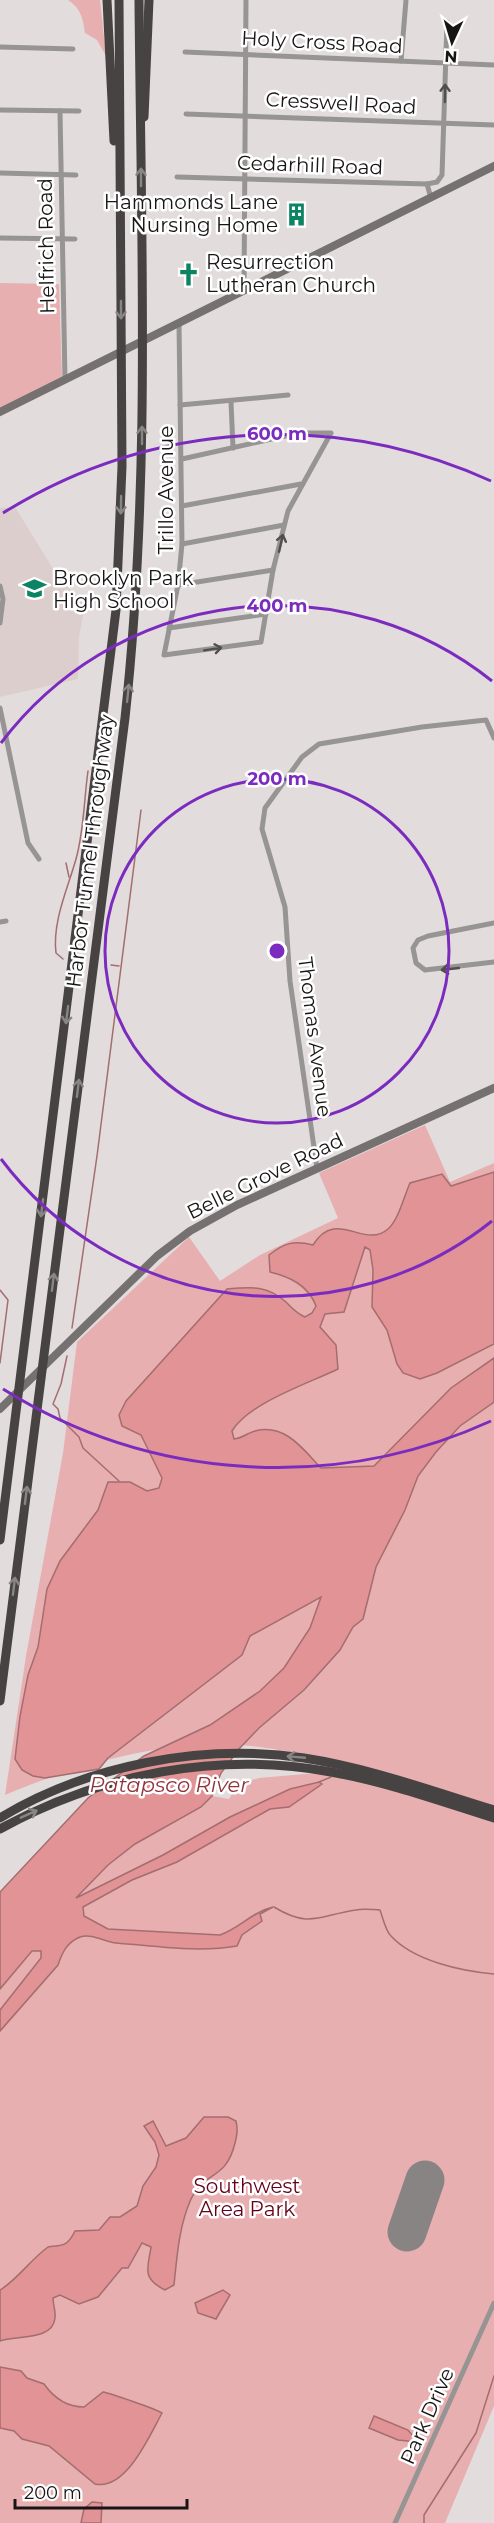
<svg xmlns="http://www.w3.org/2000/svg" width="494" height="2523" viewBox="0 0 494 2523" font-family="Montserrat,sans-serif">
<rect width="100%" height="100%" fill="#e3dcdc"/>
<!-- built -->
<polygon fill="#ddcece" points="15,507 55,572 85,607 79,636 78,679 0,697 0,508"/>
<!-- green -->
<g fill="#e8afb0" fill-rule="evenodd">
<path d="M68,0H100L106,56L97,40L85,33C83,19 81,8 68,0Z"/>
<polygon points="0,283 59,284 62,379 0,408"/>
<path d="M425,1125L450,1182L494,1163V2406L445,2523H0V1989L75,1899L108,1865L135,1844L186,1816L212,1796L229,1799L238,1784L259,1778L316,1773L324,1758C300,1754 276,1749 251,1746C169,1738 81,1763 5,1795L26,1656L63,1453L77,1342L189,1237L220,1281L260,1255L338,1218L319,1173ZM316,1782L322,1784L289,1807L290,1789Z"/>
</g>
<!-- water -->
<g fill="#e19395" stroke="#a46d6f" stroke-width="1.5">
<path d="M494,1172V1344L437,1373L420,1379L403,1373L397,1364L387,1330L372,1307L373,1270L370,1250L365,1247L344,1312L325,1314L320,1327L336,1345L338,1369C307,1384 249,1403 232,1431L234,1439C243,1438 247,1433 255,1431C285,1423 303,1449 321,1468L374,1466L451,1388L494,1358V1402L460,1426L436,1452L418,1476L405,1510L376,1567L363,1619L353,1627L340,1650L304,1690L259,1728L239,1749L221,1773L212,1796L201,1807L135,1844L108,1865L76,1898L163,1855L230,1817L290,1789L319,1782L322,1784L289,1807L270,1809L177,1862L132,1880L83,1907L84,1916L108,1929L220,1935C240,1928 252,1912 273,1907L260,1914L262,1921L242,1935L237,1946C198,1953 156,1946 116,1943C105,1942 92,1933 80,1937C67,1942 62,1953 58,1965L0,2031V2010L41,1958V1951H32L0,1989V1892L88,1798L144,1756L210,1725L260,1691L284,1668L310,1628L321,1597L250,1636L242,1655L108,1758L99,1769L45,1778L33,1776L22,1770L15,1759L20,1716L28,1675L38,1647L47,1589L60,1561L98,1510L108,1482H130L147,1491L159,1488L162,1478L141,1435L122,1426L119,1415L126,1401L227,1289C251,1287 267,1285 286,1302C293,1309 296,1313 305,1317L312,1313L316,1306C308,1285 290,1277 270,1272L269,1255C284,1243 294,1240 313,1245C336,1207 364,1250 388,1229C399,1219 404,1196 410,1183L442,1174L451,1186Z"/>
<path d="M204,2117H228L236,2121C238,2130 237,2135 235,2143C226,2181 205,2170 191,2199C179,2226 177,2256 174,2285L165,2290C141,2278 148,2268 151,2247L142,2243L128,2268H122L98,2297L79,2304L60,2295L53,2298C53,2304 56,2312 55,2318C53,2341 16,2335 0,2341V2290C17,2280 30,2260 48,2247C63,2245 67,2247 75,2231L99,2230L110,2217H120L137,2206L143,2186L156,2167L159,2155L155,2142L144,2126L153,2121L166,2146L186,2138Z"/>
<polygon points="223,2290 230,2295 216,2319 198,2313 195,2303"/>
<path d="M0,2367L21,2371L27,2378L44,2384C54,2398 66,2407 84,2407L103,2392C110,2393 158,2410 162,2413C150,2435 126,2491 95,2484L49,2446L22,2439L14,2431L0,2428Z"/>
<polygon points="374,2416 408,2430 418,2442 398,2440 369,2428"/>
<polygon points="92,2502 102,2503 101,2523 81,2523 84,2509"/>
</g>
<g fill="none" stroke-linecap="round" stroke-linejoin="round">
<!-- stream -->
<g stroke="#a46d6f" stroke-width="1.5">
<polyline points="66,863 69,877"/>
<path d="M63,959L56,953C52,922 68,888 76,859C84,831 84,799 88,771"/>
<polyline points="111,965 119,966"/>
<polyline points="0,1290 8,1300 0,1363"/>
<polyline points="72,1328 97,1156 141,810"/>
<polyline points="67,1356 61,1384 53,1404 58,1409 60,1418 79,1437 83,1448 119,1481"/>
<polyline points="319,1782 331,1777"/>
<path d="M274,1907C310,1929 320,1915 356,1910C364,1908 373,1910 380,1910C383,1918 385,1930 391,1936C414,1961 461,1971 494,1974"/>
<polyline points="424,2523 424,2515 476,2433 494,2376"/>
</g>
<!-- runway -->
<polyline stroke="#888484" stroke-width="39" points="407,2232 425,2180"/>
<!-- street -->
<g stroke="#979494" stroke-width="5">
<polyline points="0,47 73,49"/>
<polyline points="185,52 494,65"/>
<polyline points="401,61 406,0"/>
<polyline points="0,110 79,111"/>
<polyline points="60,111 65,380"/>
<polyline points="186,114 494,125"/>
<polyline points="0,173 76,175"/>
<polyline points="177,177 427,184 431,198"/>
<polyline points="427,184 437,182 442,175 447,22"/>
<polyline points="0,238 75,239"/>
<polyline points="244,291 246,0"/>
<polyline points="179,324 182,544 178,585 164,655 261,642 273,570 288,511 331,433 299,433 182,459"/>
<polyline points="231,402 233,448"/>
<polyline points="180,405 288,395"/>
<polyline points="182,506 301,484"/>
<polyline points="182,544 284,525"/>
<polyline points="178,585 273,570"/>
<polyline points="0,586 3,599 0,623"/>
<polyline points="169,628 266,614"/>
<polyline points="0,708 28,843 39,859"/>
<polyline points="0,922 6,921"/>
<polyline points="494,923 428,936 418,940 413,948 416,963 425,970 494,962"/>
<polyline points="317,1168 290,981 285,907 262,829 265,808 302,757 319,744 422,727 486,720 494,738"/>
<polyline points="395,2523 494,2303"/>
</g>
<!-- secondary -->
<g stroke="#757171" stroke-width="8">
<polyline points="0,412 494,166"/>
<polyline points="0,1409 157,1256 190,1231 237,1205 494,1088"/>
</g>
<!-- highway -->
<g stroke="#484343" stroke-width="9">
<polyline points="107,0 114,141"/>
<polyline points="144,117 149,0"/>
<polyline points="0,1540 116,610 122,466 119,0"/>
<path d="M0,1701L125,718C151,479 141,239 139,0"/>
<path d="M0,1818C87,1765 203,1743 304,1758C369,1768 432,1791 494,1810"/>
<path d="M0,1829C100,1774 218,1751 331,1772C387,1782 440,1801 494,1818"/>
</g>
</g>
<!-- one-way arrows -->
<defs><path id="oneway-shaft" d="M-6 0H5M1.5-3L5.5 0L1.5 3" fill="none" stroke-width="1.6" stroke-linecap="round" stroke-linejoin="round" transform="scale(1.5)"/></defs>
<g stroke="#514e4e">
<use href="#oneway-shaft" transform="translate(445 93) rotate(-89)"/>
<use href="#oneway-shaft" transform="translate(281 543) rotate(-77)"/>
<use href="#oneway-shaft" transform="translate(213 649) rotate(-9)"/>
<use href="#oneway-shaft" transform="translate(450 969) rotate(174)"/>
</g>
<g stroke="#888585">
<use href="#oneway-shaft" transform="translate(141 177) rotate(-90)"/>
<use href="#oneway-shaft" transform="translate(121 310) rotate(90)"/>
<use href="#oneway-shaft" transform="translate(142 435) rotate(-90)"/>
<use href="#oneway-shaft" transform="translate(121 505) rotate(91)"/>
<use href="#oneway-shaft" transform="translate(128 693) rotate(-84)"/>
<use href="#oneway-shaft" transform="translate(67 1015) rotate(97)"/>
<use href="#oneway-shaft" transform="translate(78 1088) rotate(-83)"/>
<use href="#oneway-shaft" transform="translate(42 1208) rotate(97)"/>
<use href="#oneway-shaft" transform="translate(53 1282) rotate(-83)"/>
<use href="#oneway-shaft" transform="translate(26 1495) rotate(-83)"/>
<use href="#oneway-shaft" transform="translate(14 1586) rotate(-83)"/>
<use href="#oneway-shaft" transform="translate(296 1757) rotate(-175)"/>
<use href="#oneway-shaft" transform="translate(29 1814) rotate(-24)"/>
</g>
<!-- distance rings -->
<g fill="none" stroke="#7b2cbf" stroke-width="3">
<circle cx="277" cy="951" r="172"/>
<path d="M492 1221A345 345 0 0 1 1 1159M1 743A345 345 0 0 1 492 681"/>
<path d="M491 1421A517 517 0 0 1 3 1389M3 513A517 517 0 0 1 491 481"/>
</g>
<!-- icons -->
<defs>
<symbol id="building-bare" viewBox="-9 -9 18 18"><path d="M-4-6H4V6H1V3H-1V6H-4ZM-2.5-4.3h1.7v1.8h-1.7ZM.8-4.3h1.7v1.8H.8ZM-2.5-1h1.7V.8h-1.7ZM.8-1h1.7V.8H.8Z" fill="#0c8363" stroke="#fff" stroke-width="2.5" paint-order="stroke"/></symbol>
<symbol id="church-bare" viewBox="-9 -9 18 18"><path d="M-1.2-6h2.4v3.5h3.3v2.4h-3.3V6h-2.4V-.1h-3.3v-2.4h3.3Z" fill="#0c8363" stroke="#fff" stroke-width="2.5" paint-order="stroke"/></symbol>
<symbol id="school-bare" viewBox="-9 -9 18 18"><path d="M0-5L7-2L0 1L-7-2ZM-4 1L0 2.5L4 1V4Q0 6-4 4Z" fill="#0c8363" stroke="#fff" stroke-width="2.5" paint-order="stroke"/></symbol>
</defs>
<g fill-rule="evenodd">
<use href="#building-bare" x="280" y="198" width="33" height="33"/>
<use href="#church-bare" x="172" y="258" width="33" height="33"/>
<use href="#school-bare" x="18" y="572" width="33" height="33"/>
</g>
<g text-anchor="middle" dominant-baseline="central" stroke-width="5" stroke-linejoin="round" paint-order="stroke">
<!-- street labels -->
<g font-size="20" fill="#171515" stroke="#fff">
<text transform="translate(322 42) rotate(3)">Holy Cross Road</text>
<text transform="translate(341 103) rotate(3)">Cresswell Road</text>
<text transform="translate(310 165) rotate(2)">Cedarhill Road</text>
<text transform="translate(46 246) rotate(-91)">Helfrich Road</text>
<text transform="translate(166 490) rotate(-90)">Trillo Avenue</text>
<text transform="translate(90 851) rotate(-83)">Harbor Tunnel Throughway</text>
<text transform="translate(315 1037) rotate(83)">Thomas Avenue</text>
<text transform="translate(265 1176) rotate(-26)">Belle Grove Road</text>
<text transform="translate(427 2416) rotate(-66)">Park Drive</text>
</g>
<!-- poi labels -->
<g font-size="20" fill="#171515" stroke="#fff" text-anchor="start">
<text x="278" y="202" text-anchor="end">Hammonds Lane<tspan x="278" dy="23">Nursing Home</tspan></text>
<text x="206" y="262">Resurrection<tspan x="206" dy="23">Lutheran Church</tspan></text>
<text x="53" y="578">Brooklyn Park<tspan x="53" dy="23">High School</tspan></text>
</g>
<!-- park labels -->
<g font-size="20" fill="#630119" stroke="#fff">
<text x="247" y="2186">Southwest<tspan x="247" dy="23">Area Park</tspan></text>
</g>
<!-- water labels -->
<g font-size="21" font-style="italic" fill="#90343d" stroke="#fff">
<text x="169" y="1784">Patapsco River</text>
</g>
</g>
<circle cx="277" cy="951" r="9" fill="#7b2cbf" stroke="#fff" stroke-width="3"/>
<g font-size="18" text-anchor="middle" font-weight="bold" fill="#7b2cbf" stroke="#fff" stroke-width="5" stroke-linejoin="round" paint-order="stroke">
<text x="277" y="440">600 m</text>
<text x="277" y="612">400 m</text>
<text x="277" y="785">200 m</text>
</g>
<!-- north arrow -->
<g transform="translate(452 42) rotate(184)" stroke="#ffffff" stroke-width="4.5" paint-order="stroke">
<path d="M0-4.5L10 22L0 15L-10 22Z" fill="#171515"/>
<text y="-9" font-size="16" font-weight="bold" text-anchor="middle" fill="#171515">N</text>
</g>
<!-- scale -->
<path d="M15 2499v9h172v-9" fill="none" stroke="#171515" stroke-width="3"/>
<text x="24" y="2499" font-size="18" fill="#171515" stroke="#ffffff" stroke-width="4.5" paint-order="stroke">200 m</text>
</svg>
